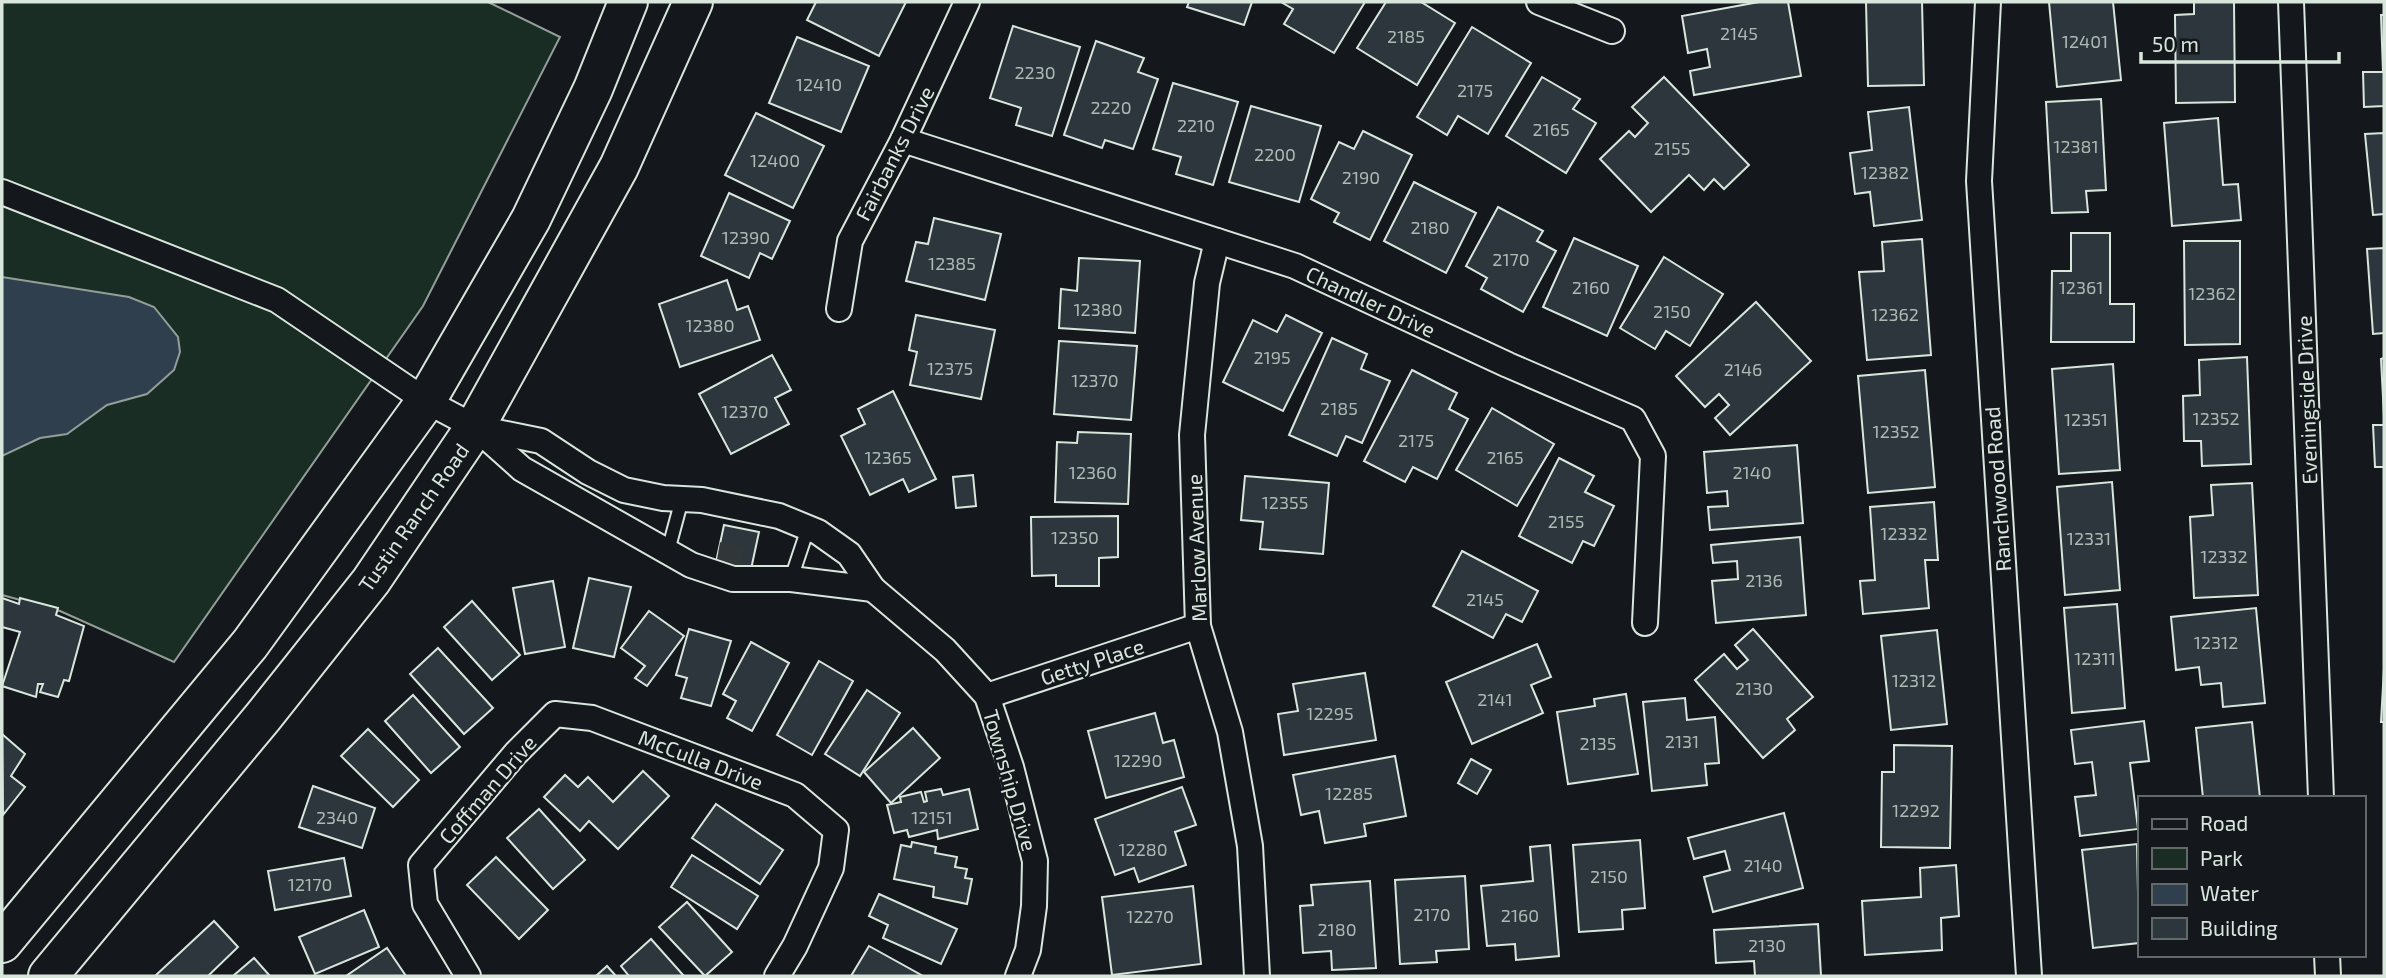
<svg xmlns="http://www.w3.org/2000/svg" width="2386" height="978" viewBox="0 0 2386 978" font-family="'Exo 2',sans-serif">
<rect width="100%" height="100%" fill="#14181c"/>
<!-- green -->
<polygon fill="#1a2d24" stroke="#939e99" stroke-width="2" points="2,2 488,2 560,37 423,306 174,662 60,611 2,595"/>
<!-- water -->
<polygon fill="#2f3f4d" stroke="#939e99" stroke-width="2" points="2,277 129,297 154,307 178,337 180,352 174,370 147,394 107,405 67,434 40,438 2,456"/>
<!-- building -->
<g fill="#2c363c" stroke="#d8e6dc" stroke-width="2">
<polygon points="816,2 906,2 879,56 807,20"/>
<polygon points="1189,2 1252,2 1244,25 1187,7"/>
<polygon points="1281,2 1365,2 1334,53 1284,24 1293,9"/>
<polygon points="1386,2 1421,2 1455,23 1417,85 1357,48"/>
<polygon points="1759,2 1788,2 1801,76 1694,95 1690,71 1710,67 1707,49 1688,53 1682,16"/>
<polygon points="1866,2 1922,2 1924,85 1868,86"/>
<polygon points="2049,2 2113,2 2121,80 2057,87"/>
<polygon points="2194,2 2234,2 2235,102 2176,103 2175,15 2194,14"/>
<polygon points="2381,15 2384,15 2384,106 2364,107 2363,72 2383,72"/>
<polygon points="1013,26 1080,47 1052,136 1016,125 1021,108 990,98"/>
<polygon points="1472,27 1531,63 1488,134 1458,116 1447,135 1417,117"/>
<polygon points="797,37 869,66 841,132 769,103"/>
<polygon points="1096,41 1144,58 1138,72 1158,79 1133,149 1105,140 1102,148 1064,135"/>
<polygon points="1542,77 1580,99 1573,109 1596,123 1566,173 1506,136"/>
<polygon points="1664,77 1749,165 1724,189 1714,179 1704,190 1689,175 1651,212 1600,159 1629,131 1635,137 1648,123 1632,107"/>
<polygon points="1173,83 1238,102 1213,185 1176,174 1181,157 1153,149"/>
<polygon points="2101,99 2106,190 2086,191 2088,212 2052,213 2046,102"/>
<polygon points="1251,106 1321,126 1299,202 1229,182"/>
<polygon points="1909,107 1922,220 1874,226 1870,192 1855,194 1850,153 1872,150 1868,112"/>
<polygon points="756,113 824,146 793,208 725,175"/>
<polygon points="2218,118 2223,185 2238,184 2241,220 2172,226 2164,123"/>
<polygon points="1363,131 1412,155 1370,240 1334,222 1339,213 1311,199 1339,142 1354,149"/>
<polygon points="2384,133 2384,214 2373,215 2365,134"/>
<polygon points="1414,182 1476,213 1446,273 1384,241"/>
<polygon points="729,193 790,221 772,259 760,253 749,278 701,256"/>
<polygon points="1498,207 1543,231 1537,241 1556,251 1523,312 1481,289 1487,278 1466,266"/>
<polygon points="934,218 1001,234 985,300 906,281 916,242 928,244"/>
<polygon points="2071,233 2110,233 2110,304 2134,304 2134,342 2051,342 2052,271 2071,271"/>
<polygon points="1574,238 1638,266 1607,336 1543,307"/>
<polygon points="1922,239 1931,355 1867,360 1859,272 1884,271 1882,242"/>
<polygon points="2184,241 2240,241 2240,344 2185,345"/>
<polygon points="2384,248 2384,333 2373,334 2367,249"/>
<polygon points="1664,257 1723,294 1690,346 1666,331 1655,349 1620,328"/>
<polygon points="1079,258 1140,261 1135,333 1059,328 1061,289 1077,291"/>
<polygon points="727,280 737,310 748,306 760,340 680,367 659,304"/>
<polygon points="1756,302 1811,361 1730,435 1715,418 1729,405 1719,394 1705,407 1676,376"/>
<polygon points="916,315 995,330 981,399 910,385 917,352 909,350"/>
<polygon points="1286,315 1322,333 1283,411 1223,382 1253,320 1277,332"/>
<polygon points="1332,338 1367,354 1361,369 1390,381 1362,443 1346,436 1337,456 1289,435"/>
<polygon points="1059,341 1137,346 1131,420 1054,414"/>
<polygon points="772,355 791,390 775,398 789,424 731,454 699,394"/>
<polygon points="2247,357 2251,464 2202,466 2201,441 2184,441 2183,396 2200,395 2199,360"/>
<polygon points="2384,358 2384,417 2381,359"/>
<polygon points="2113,364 2120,470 2059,474 2052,369"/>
<polygon points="1412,370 1457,393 1449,409 1468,419 1437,479 1413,467 1405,482 1364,461"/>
<polygon points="1925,370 1935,487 1868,493 1858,376"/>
<polygon points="893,391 936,479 909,492 903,479 870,495 841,436 865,424 858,409"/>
<polygon points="1492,408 1554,444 1517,506 1456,470"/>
<polygon points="2373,425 2384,425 2384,467 2375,467"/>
<polygon points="1078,432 1131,434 1128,504 1055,502 1057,442 1077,443"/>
<polygon points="1797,445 1803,523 1710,530 1708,507 1728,506 1727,491 1707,493 1704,452"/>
<polygon points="1559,458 1594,476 1585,492 1614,506 1594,546 1583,541 1572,563 1519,536"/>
<polygon points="973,475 976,506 956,508 953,477"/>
<polygon points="1245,476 1329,483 1323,554 1260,549 1263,522 1241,520"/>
<polygon points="2112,482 2120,590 2065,595 2057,487"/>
<polygon points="2252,483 2258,595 2194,598 2190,517 2213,515 2211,485"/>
<polygon points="1934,502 1938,560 1925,560 1929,608 1863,614 1860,581 1875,580 1870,507"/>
<polygon points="1118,516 1118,557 1099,558 1099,586 1056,586 1056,575 1032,576 1031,517"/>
<polygon points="724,525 759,532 750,574 715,567"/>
<polygon points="1800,537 1806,615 1716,623 1712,581 1738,579 1737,561 1713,563 1711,545"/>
<polygon points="1462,551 1538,591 1522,622 1506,614 1493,638 1433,606"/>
<polygon points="589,578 631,587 614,657 573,648"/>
<polygon points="553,581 565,647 525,654 513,588"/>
<polygon points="2,598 19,604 20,598 58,608 56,615 84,626 69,681 64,680 58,697 40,692 43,684 38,684 36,697 2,686 20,632 2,627"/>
<polygon points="472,601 520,655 492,680 444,627"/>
<polygon points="2117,604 2125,708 2072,713 2064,608"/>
<polygon points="2256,608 2265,703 2223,707 2221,683 2201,685 2199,667 2176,670 2171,617"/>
<polygon points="649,611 684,636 647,686 635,678 645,666 621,648"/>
<polygon points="689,629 731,641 711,706 681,698 687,678 676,675"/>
<polygon points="1753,629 1813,697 1787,719 1795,730 1763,758 1695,680 1724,654 1737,669 1748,660 1735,645"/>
<polygon points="1937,630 1947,724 1891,730 1881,636"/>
<polygon points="751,642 789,663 752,731 727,718 736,701 723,694"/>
<polygon points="1537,644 1551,677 1531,685 1543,713 1472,744 1446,682"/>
<polygon points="438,648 493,708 464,734 410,674"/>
<polygon points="819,661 853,681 812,755 777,735"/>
<polygon points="2384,668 2384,722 2381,722"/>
<polygon points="1365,673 1376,740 1284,755 1278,714 1298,711 1293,684"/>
<polygon points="867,690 900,713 860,776 825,754"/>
<polygon points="1626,694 1638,774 1568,784 1557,712 1595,706 1594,699"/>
<polygon points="413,695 460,747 431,773 385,721"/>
<polygon points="1685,698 1687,720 1715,717 1719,763 1705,764 1707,785 1652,791 1643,702"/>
<polygon points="1155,713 1163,743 1174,740 1184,777 1106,798 1088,731"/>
<polygon points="2144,721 2149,761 2130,763 2138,829 2080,836 2075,797 2096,795 2092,762 2075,764 2071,730"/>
<polygon points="2252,722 2260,798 2203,798 2196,728"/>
<polygon points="913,728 940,758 891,803 864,772"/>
<polygon points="368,729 419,780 393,807 341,756"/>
<polygon points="2,734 25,754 11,776 25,787 3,815"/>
<polygon points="1894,745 1952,746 1950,848 1881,847 1882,772 1894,772"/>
<polygon points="1395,756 1406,816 1364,824 1366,836 1325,843 1319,811 1301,815 1293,775"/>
<polygon points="1471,759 1491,770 1477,794 1458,783"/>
<polygon points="643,771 669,796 618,849 589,821 580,831 544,797 565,775 578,787 588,777 613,802"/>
<polygon points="313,786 375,808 362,848 299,827"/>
<polygon points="1182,787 1196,825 1175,832 1186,865 1139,882 1134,868 1115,875 1095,819"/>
<polygon points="941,789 943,795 969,789 978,829 938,839 937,830 909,837 907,830 894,833 887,805 901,802 900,797 921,792 924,802 927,801 925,792"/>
<polygon points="716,804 783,850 760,884 692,838"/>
<polygon points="539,809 585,860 553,889 507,838"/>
<polygon points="1784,813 1803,888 1713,912 1704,877 1730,870 1725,851 1694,859 1688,838"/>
<polygon points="1640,840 1645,908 1622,910 1623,929 1579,932 1573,845"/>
<polygon points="912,842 936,847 935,853 957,857 955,867 967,869 965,878 972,879 967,904 933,897 934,887 894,879 901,845 911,847"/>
<polygon points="2137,844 2139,943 2093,948 2082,850"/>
<polygon points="1550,845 1559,956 1516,960 1515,944 1487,946 1481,886 1533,881 1530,847"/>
<polygon points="692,855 758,896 737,929 671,887"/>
<polygon points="496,857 548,910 519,939 467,885"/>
<polygon points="344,858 351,896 275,910 268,871"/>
<polygon points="1956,865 1959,916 1941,918 1942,950 1865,955 1862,901 1921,897 1920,868"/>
<polygon points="1465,876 1469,949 1436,951 1437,962 1400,964 1395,880"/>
<polygon points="1370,881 1376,968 1332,970 1331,951 1303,953 1300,906 1313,905 1311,885"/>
<polygon points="1193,886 1201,964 1112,975 1102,897"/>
<polygon points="879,894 957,929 941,964 883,938 888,925 869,916"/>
<polygon points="687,902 732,952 705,976 659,927"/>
<polygon points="364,910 379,947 315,974 299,937"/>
<polygon points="214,921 238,947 208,976 155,976"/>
<polygon points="1818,924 1821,976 1755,976 1754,961 1716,963 1714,930"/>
<polygon points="651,939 684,976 629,976 621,966"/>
<polygon points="869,946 923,976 851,976"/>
<polygon points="387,948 406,976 346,976"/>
<polygon points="254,958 270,976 233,976"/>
<polygon points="607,966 616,976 596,976"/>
</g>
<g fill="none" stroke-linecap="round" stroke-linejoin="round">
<!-- street-tunnel -->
<polyline stroke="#313739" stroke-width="24" stroke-dasharray="24 12" stroke-linecap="butt" points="718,554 753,560"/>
<defs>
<g id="lane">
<polyline points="668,551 682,499"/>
<polyline points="791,579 808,528"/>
</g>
<g id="street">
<polyline points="1539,2 1612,31"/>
<polyline points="1988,2 1979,181 2029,976"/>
<polyline points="2291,2 2321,798"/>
<polyline points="903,140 1295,266 1508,365 1633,419 1653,456 1645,623"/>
<polyline points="2,192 277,300 426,401 475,427 522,469 691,565 733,579 791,579 873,589"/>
<polyline points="1217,241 1207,283 1192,435 1198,626 1230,732 1250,846 1257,976"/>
<polyline points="839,309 850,241 903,140 967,2"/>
<polyline points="477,428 541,441 588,472 624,490 663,498 702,500 779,516 818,532 849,554 873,589 945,650 987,696 1011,767 1035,861 1034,906 1028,950 1018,976"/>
<polyline points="987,696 1198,626"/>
<polyline points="2327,955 2328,976"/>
<polyline points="468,976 425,904 421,865 516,753 555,714 592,718 795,795 836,830 831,868 795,946 777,976"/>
</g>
<g id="primary">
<polyline points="2,943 250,644 426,401 531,219 593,89 628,2"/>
<polyline points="48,976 263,717 371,581 475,427 619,167 693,2"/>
</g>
</defs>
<!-- lane casing -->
<use href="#lane" stroke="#d8e6dc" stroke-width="16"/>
<!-- street casing -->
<use href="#street" stroke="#d8e6dc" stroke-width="28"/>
<!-- primary casing -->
<use href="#primary" stroke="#d8e6dc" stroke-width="42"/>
<!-- lane -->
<use href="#lane" stroke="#14181c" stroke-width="12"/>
<!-- street -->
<use href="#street" stroke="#14181c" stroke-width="24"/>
<!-- primary -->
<use href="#primary" stroke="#14181c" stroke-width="38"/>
</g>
<g text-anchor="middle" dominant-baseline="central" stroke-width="5" stroke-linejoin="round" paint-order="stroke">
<!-- number labels -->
<g font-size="18" fill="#adbab4">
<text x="1739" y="33">2145</text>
<text x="1406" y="36">2185</text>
<text x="2085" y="41">12401</text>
<text x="1035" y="72">2230</text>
<text x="819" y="84">12410</text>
<text x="1475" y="90">2175</text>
<text x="1111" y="107">2220</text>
<text x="1196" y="125">2210</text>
<text x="1551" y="129">2165</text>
<text x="2076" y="146">12381</text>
<text x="1672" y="148">2155</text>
<text x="1275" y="154">2200</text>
<text x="775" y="160">12400</text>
<text x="1885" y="172">12382</text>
<text x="1361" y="177">2190</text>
<text x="1430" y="227">2180</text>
<text x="746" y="237">12390</text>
<text x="1511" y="259">2170</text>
<text x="952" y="263">12385</text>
<text x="1591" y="287">2160</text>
<text x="2081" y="287">12361</text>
<text x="2212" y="293">12362</text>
<text x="1098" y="309">12380</text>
<text x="1672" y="311">2150</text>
<text x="1895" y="314">12362</text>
<text x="710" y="325">12380</text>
<text x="1272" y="357">2195</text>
<text x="950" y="368">12375</text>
<text x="1743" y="369">2146</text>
<text x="1095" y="380">12370</text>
<text x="1339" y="408">2185</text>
<text x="745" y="411">12370</text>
<text x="2216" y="418">12352</text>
<text x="2086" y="419">12351</text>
<text x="1896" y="431">12352</text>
<text x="1416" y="440">2175</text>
<text x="888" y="457">12365</text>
<text x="1505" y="457">2165</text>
<text x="1093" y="472">12360</text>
<text x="1752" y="472">2140</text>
<text x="1285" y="502">12355</text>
<text x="1566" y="521">2155</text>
<text x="1904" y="533">12332</text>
<text x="1075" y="537">12350</text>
<text x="2089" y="538">12331</text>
<text x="2224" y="556">12332</text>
<text x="1764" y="580">2136</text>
<text x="1485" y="599">2145</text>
<text x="2216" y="642">12312</text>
<text x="2095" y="658">12311</text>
<text x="1914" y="680">12312</text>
<text x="1754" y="688">2130</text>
<text x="1495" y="699">2141</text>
<text x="1330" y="713">12295</text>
<text x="1682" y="741">2131</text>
<text x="1598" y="743">2135</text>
<text x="1138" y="760">12290</text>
<text x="1349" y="793">12285</text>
<text x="1916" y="810">12292</text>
<text x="337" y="817">2340</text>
<text x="932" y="817">12151</text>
<text x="1143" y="849">12280</text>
<text x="1763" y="865">2140</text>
<text x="1609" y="876">2150</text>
<text x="310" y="884">12170</text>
<text x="1432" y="914">2170</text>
<text x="1520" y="915">2160</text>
<text x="1150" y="916">12270</text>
<text x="1337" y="929">2180</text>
<text x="1767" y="945">2130</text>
</g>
<!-- street labels -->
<g font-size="21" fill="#d8e6dc" stroke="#14181c">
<text transform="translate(894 153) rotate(-63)">Fairbanks Drive</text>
<text transform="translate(1371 301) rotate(25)">Chandler Drive</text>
<text transform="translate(2306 400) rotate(-92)">Eveningside Drive</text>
<text transform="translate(1997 489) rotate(-94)">Ranchwood Road</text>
<text transform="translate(413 517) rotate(-55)">Tustin Ranch Road</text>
<text transform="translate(1196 548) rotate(-92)">Marlow Avenue</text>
<text transform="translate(1092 661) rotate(-18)">Getty Place</text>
<text transform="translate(701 759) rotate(21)">McCulla Drive</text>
<text transform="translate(1011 780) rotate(74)">Township Drive</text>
<text transform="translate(487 789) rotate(-49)">Coffman Drive</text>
</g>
</g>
<!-- border -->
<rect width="2386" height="978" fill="none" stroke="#d8e6dc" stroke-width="7"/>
<!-- legend -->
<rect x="2138" y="796" width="228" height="161" fill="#14181c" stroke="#626a69" stroke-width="2"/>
<rect x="2152" y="819" width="35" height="10" fill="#14181c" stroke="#626a69" stroke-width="2"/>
<text x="2200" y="831" font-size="21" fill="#d8e6dc">Road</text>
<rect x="2152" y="848" width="35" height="21" fill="#1a2d24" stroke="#626a69" stroke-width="2"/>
<text x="2200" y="866" font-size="21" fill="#d8e6dc">Park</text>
<rect x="2152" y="884" width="35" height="21" fill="#2f3f4d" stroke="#626a69" stroke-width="2"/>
<text x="2200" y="901" font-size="21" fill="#d8e6dc">Water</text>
<rect x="2152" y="918" width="35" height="21" fill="#2c363c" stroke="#626a69" stroke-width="2"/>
<text x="2200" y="936" font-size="21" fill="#d8e6dc">Building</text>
<!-- scale -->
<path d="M2141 52v10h198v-10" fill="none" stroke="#d8e6dc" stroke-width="3.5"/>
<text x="2152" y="52" font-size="21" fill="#d8e6dc" stroke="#14181c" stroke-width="5" paint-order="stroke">50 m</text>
</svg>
